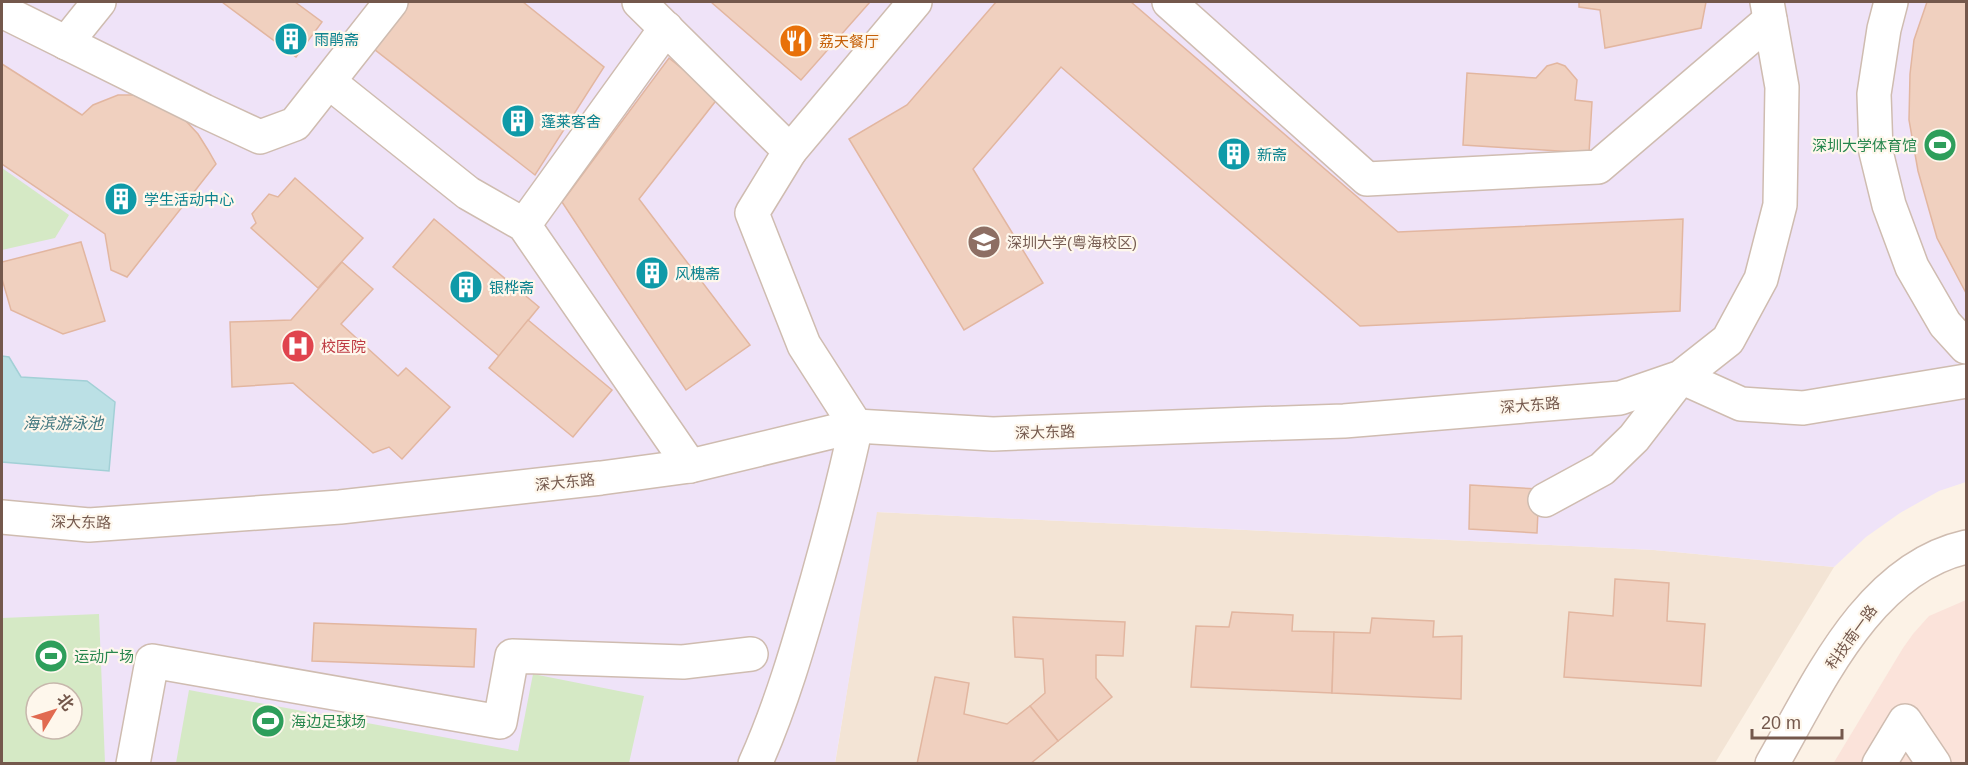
<svg xmlns="http://www.w3.org/2000/svg" width="1968" height="765" viewBox="0 0 1968 765" font-family="Helvetica,'Noto Sans SC',sans-serif">
<rect width="100%" height="100%" fill="#fcf2e6"/>
<!-- residential -->
<polygon fill="#f3e4d5" points="876,512 1654,550 1834,567 1715,763 835,764"/>
<!-- commercial -->
<polygon fill="#fbe3da" points="1966,600 1966,763 1833,764 1903,648 1913,634 1929,616"/>
<!-- education -->
<path fill="#efe3f8" fill-rule="evenodd" d="M2,2H1966V482L1939,491L1900,513L1866,537L1834,567L1654,550L877,512L835,763H2ZM36,693H72V729H36Z"/>
<!-- green -->
<g fill="#d5e9c5" fill-rule="evenodd">
<polygon points="2,168 69,215 55,238 2,250"/>
<path d="M99,614L105,763H2V618ZM36,693H72V729H36Z"/>
<polygon points="533,674 644,696 629,763 176,763 189,690 518,751"/>
</g>
<!-- water -->
<polygon fill="#bbe0e5" stroke="#a2d0d6" stroke-width="1.5" points="2,356 9,357 21,377 87,381 115,402 109,471 2,462"/>
<!-- building -->
<g fill="#f0d0bf" stroke="#e2b6a0" stroke-width="1.5">
<polygon points="222,2 295,2 322,22 296,57"/>
<polygon points="409,2 523,2 604,67 535,175 374,49"/>
<polygon points="711,2 870,2 801,80"/>
<polygon points="996,2 1131,2 1398,232 1683,219 1680,311 1360,326 1061,67 973,169 1043,283 964,330 849,139 907,105"/>
<polygon points="1579,2 1706,2 1701,28 1605,48 1600,10 1579,7"/>
<polygon points="1927,2 1966,2 1966,293 1937,238 1918,171 1909,120 1910,74 1914,40"/>
<polygon points="669,58 718,98 639,199 750,345 686,390 562,202"/>
<polygon points="1557,63 1565,66 1577,80 1575,100 1592,102 1589,153 1463,145 1467,73 1536,78 1547,66"/>
<polygon points="2,64 82,115 93,105 118,95 133,95 153,100 185,120 198,134 208,150 216,164 127,277 111,270 105,234 2,164"/>
<polygon points="295,178 363,238 318,288 251,228 256,223 252,214 269,194 278,197"/>
<polygon points="434,219 539,307 499,356 393,267"/>
<polygon points="81,242 105,321 63,334 11,310 2,279 2,262"/>
<polygon points="342,262 373,289 341,324 398,376 406,368 450,407 402,459 389,447 373,453 293,383 232,387 230,322 291,320"/>
<polygon points="528,320 612,390 573,437 489,368"/>
<polygon points="1470,485 1539,489 1537,533 1469,529"/>
<polygon points="1615,579 1669,583 1667,621 1705,624 1701,686 1564,677 1569,612 1613,616"/>
<polygon points="1232,612 1293,615 1292,631 1334,632 1332,693 1191,687 1196,626 1229,627"/>
<polygon points="1013,617 1125,622 1123,656 1096,655 1096,678 1112,697 1058,741 1030,706 1045,693 1043,659 1015,657"/>
<polygon points="1372,618 1434,621 1433,637 1462,636 1461,699 1332,693 1334,632 1370,633"/>
<polygon points="314,623 476,629 474,667 312,661"/>
<polygon points="935,677 969,683 964,714 1007,724 1030,706 1058,741 1030,764 917,764"/>
</g>
<g fill="none" stroke-linecap="round" stroke-linejoin="round">
<defs>
<g id="minor">
<path d="M639,2L790,151L752,213L804,345L856,426C845,477 832,527 818,577C800,640 782,704 755,764"/>
<polyline points="1169,2 1367,179 1598,167 1770,20"/>
<polyline points="1891,2 1884,29 1874,94 1876,152 1889,205 1912,267 1945,324 1966,347"/>
<polyline points="2,11 204,111 260,137 295,124 391,2"/>
<polyline points="66,43 99,2"/>
<polyline points="329,82 468,193 524,225 690,466"/>
<polyline points="790,151 915,2"/>
<polyline points="524,225 666,28"/>
<polyline points="1545,500 1602,469 1634,438 1681,377 1741,404 1803,408 1966,381"/>
<polyline points="2,517 89,525 340,507 601,478 690,466 856,426 993,434 1251,424 1344,421 1620,398 1681,377 1728,340 1761,279 1780,205 1782,87 1767,2"/>
<polyline points="133,764 152,661 500,722 512,656 683,662 751,654"/>
<path d="M1772,764C1818,684 1868,569 1966,547"/>
<polyline points="1879,764 1905,721 1934,764"/>
</g>
</defs>
<!-- minor casing -->
<use href="#minor" stroke="#cfbcb0" stroke-width="36"/>
<!-- minor -->
<use href="#minor" stroke="#fff" stroke-width="33"/>
</g>
<!-- icons -->
<defs>
<symbol id="building-disc" viewBox="-11 -11 22 22"><circle r="9.5" fill="#0f9aa8" stroke="#fef7ec"/><path d="M-4-6H4V6H1V3H-1V6H-4ZM-2.5-4.3h1.7v1.8h-1.7ZM.8-4.3h1.7v1.8H.8ZM-2.5-1h1.7V.8h-1.7ZM.8-1h1.7V.8H.8Z" fill="#fff"/></symbol>
<symbol id="restaurant-disc" viewBox="-11 -11 22 22"><circle r="9.5" fill="#e8710a" stroke="#fef7ec"/><path d="M-5-6h1v4h1v-4h1v4h1v-4h1v5L-1.5 .5V6h-2V.5L-5-1ZM5-6V6H3V1.5H1.5Q1.5-4 5-6Z" fill="#fff"/></symbol>
<symbol id="stadium-disc" viewBox="-11 -11 22 22"><circle r="9.5" fill="#2e9e5b" stroke="#fef7ec"/><path d="M0-5a6.5 5 0 1 0 0 10a6.5 5 0 1 0 0-10ZM-3.5-1.8h7v3.6h-7Z" fill="#fff"/></symbol>
<symbol id="university-disc" viewBox="-11 -11 22 22"><circle r="9.5" fill="#8d6e63" stroke="#fef7ec"/><path d="M0-5L7-2L0 1L-7-2ZM-4 1L0 2.5L4 1V4Q0 6-4 4Z" fill="#fff"/></symbol>
<symbol id="hospital-disc" viewBox="-11 -11 22 22"><circle r="9.5" fill="#e0444e" stroke="#fef7ec"/><path d="M-5-5h3v3.5h4V-5h3V5h-3V1.5h-4V5h-3Z" fill="#fff"/></symbol>
</defs>
<g fill-rule="evenodd">
<use href="#building-disc" x="272" y="20" width="38" height="38"/>
<use href="#restaurant-disc" x="777" y="22" width="38" height="38"/>
<use href="#building-disc" x="499" y="102" width="38" height="38"/>
<use href="#stadium-disc" x="1921" y="126" width="38" height="38"/>
<use href="#building-disc" x="1215" y="135" width="38" height="38"/>
<use href="#building-disc" x="102" y="180" width="38" height="38"/>
<use href="#university-disc" x="965" y="223" width="38" height="38"/>
<use href="#building-disc" x="633" y="254" width="38" height="38"/>
<use href="#building-disc" x="447" y="268" width="38" height="38"/>
<use href="#hospital-disc" x="279" y="327" width="38" height="38"/>
<use href="#stadium-disc" x="32" y="637" width="38" height="38"/>
<use href="#stadium-disc" x="249" y="702" width="38" height="38"/>
</g>
<g text-anchor="middle" dominant-baseline="central" stroke-width="4.5" stroke-linejoin="round" paint-order="stroke">
<!-- culture labels -->
<g font-size="15" fill="#0d838f" stroke="#fef7ec" text-anchor="start">
<text x="314" y="39">雨鹃斋</text>
<text x="541" y="121">蓬莱客舍</text>
<text x="1257" y="154">新斋</text>
<text x="144" y="199">学生活动中心</text>
<text x="675" y="273">风槐斋</text>
<text x="489" y="287">银桦斋</text>
</g>
<!-- food labels -->
<g font-size="15" fill="#c56008" stroke="#fef7ec" text-anchor="start">
<text x="819" y="41">荔天餐厅</text>
</g>
<!-- leisure labels -->
<g font-size="15" fill="#27864d" stroke="#fef7ec" text-anchor="start">
<text x="1917" y="145" text-anchor="end">深圳大学体育馆</text>
<text x="74" y="656">运动广场</text>
<text x="291" y="721">海边足球场</text>
</g>
<!-- education labels -->
<g font-size="15" fill="#785e54" stroke="#fef7ec" text-anchor="start">
<text x="1007" y="242">深圳大学(粤海校区)</text>
</g>
<!-- health labels -->
<g font-size="15" fill="#be3a42" stroke="#fef7ec" text-anchor="start">
<text x="321" y="346">校医院</text>
</g>
<!-- street labels -->
<g font-size="15" fill="#74584c" stroke="#fef7ec">
<text transform="translate(1530 405) rotate(-5)">深大东路</text>
<text transform="translate(1045 432) rotate(-2)">深大东路</text>
<text transform="translate(565 482) rotate(-6)">深大东路</text>
<text transform="translate(81 522) rotate(1)">深大东路</text>
<text transform="translate(1851 637) rotate(-54)">科技南一路</text>
</g>
<!-- water labels -->
<g font-size="16" font-style="italic" fill="#437880" stroke="#fef7ec">
<text x="63" y="423">海滨游泳池</text>
</g>
</g>
<!-- border -->
<rect width="1968" height="765" fill="none" stroke="#74584c" stroke-width="6"/>
<!-- north arrow -->
<g transform="translate(54 711) rotate(52)"><circle r="28" fill="#fef7ec" stroke="#c7b7ac" stroke-width="1.5"/>
<path d="M0-4.5L10 22L0 15L-10 22Z" fill="#e16a50"/>
<text y="-9" font-size="16" font-weight="bold" text-anchor="middle" fill="#74584c">北</text>
</g>
<!-- scale -->
<path d="M1752 729v9h90v-9" fill="none" stroke="#74584c" stroke-width="3"/>
<text x="1761" y="729" font-size="18" fill="#74584c" stroke="#fef7ec" stroke-width="4.5" paint-order="stroke">20 m</text>
</svg>
